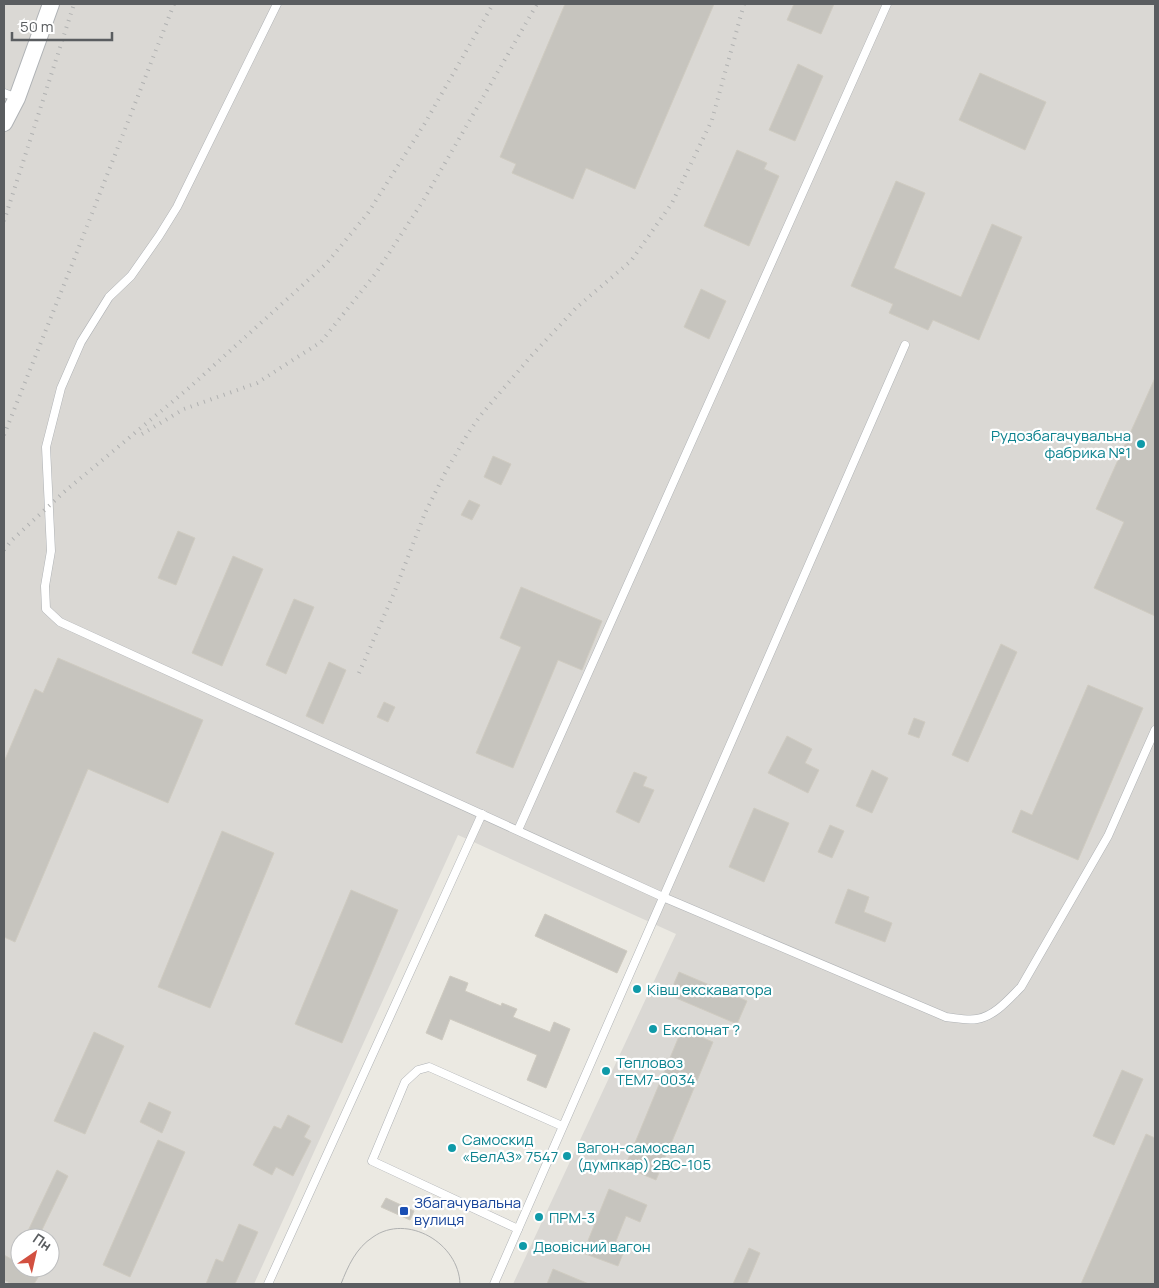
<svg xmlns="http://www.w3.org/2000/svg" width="1159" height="1288" viewBox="0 0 1159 1288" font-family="Manrope,sans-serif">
<rect width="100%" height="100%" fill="#ebe9e2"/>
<!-- industrial -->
<path fill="#dad8d4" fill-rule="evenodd" d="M4,4H1155V1284H513L676,934L458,835L254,1284H4ZM20,1238H50V1268H20Z"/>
<!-- building -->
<g fill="#c6c4be" stroke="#cfcbc1">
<polygon points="565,4 714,4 635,189 586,168 573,199 512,173 516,164 500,157"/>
<polygon points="794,4 834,4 821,34 787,20"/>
<polygon points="798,64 823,76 795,141 769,130"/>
<polygon points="980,73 1046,102 1025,150 959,120"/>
<polygon points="737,150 767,163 764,169 779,176 749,246 704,226"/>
<polygon points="896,181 925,193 894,268 961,297 992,224 1022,237 979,340 933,320 928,330 889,313 893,304 851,286"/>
<polygon points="701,289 726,301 709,339 684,327"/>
<polygon points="1155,378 1155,616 1094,588 1124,522 1096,509"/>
<polygon points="493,456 511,464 501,485 484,477"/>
<polygon points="469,500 480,505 472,520 461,515"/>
<polygon points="178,531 195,538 176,585 158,578"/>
<polygon points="233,556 263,569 222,666 192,653"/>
<polygon points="521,587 602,621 582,670 558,660 513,768 476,753 521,647 500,638"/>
<polygon points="294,599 314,607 286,674 266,665"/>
<polygon points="1001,644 1017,652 968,762 952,755"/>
<polygon points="58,658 203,720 168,803 88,769 15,942 4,937 4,762 35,689 43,693"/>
<polygon points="329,662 346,670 323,724 306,716"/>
<polygon points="1088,685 1143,708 1078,860 1012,832 1021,810 1032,815"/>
<polygon points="384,702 395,707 388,722 377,717"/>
<polygon points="914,718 925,722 919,738 908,734"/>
<polygon points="787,736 812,749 805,763 819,770 808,793 768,773"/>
<polygon points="872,770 888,778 872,813 856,806"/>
<polygon points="634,772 647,777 643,786 654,790 639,823 616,812"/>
<polygon points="754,808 789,823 764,882 729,867"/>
<polygon points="830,825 844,831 832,858 818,852"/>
<polygon points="222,831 274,853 210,1008 158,987"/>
<polygon points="848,889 869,897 864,912 892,923 885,942 835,923"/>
<polygon points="351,890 398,910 342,1043 295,1024"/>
<polygon points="545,914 627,951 617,973 535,936"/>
<polygon points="679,972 747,1001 737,1024 669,995"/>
<polygon points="450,976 468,983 465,991 501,1006 502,1003 517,1009 513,1017 550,1032 554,1022 570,1029 546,1088 527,1080 537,1055 450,1019 442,1040 426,1033"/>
<polygon points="682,1029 713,1042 656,1180 625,1167"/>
<polygon points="94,1032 124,1046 85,1134 54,1121"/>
<polygon points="1122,1070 1143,1079 1114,1145 1093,1136"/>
<polygon points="149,1102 171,1112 162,1133 140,1122"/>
<polygon points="288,1115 310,1126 304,1137 311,1141 293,1176 276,1167 272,1175 253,1165 274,1126 281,1129"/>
<polygon points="1146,1134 1155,1138 1155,1284 1081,1284"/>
<polygon points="158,1140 185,1152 130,1277 103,1265"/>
<polygon points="57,1170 68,1176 39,1236 28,1231"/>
<polygon points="609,1189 647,1205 640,1222 626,1216 614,1246 624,1251 618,1266 583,1253"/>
<polygon points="386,1198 414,1211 410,1220 381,1207"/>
<polygon points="239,1224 258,1232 235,1284 206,1284 216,1259 223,1262"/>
<polygon points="749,1248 760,1253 747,1284 733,1284"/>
<polygon points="4,1255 20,1264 20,1268 28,1268 40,1274 34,1284 12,1284 4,1280"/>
<polygon points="553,1269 589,1284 547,1284"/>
</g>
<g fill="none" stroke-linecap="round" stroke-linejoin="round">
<defs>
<g id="lane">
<path d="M277,4L177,207L159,236L131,276L109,297L81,342L61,388L46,447L51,551L45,586L46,609L60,622L663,897L946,1017C956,1018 967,1021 977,1019C995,1016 1009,999 1021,987L1108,836L1155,730"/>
<polyline points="4,93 17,98"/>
<polyline points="518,830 887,4"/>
<polyline points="518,1229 372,1161 405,1082 418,1070 429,1067 562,1126"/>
<polyline points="268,1284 482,814"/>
<polyline points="494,1284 905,345"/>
</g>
<polyline id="street" points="4,123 17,98 51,4"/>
</defs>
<!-- lane casing -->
<use href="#lane" stroke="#afb2b5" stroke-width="9"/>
<!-- street casing -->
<use href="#street" stroke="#afb2b5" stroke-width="18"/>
<!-- lane -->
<use href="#lane" stroke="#fff" stroke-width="8"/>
<!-- street -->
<use href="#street" stroke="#fff" stroke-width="16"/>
<!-- tram -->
<path stroke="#b0b1b1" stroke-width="1" d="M341,1284C348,1266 356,1248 373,1237C407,1213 459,1243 460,1284"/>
<!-- rail -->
<g stroke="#b0b1b1" stroke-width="4" stroke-dasharray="1 6" stroke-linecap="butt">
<polyline points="4,221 74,4"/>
<polyline points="142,434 184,409 257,383 321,342 376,273 423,201 537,4"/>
<polyline points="4,435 73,262 174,4"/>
<polyline points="4,550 12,540 64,492 190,387 326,264 368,213 425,123 493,4"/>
<polyline points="359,673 394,593 425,513 445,473 467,435 480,416 532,355 577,307 631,261 672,203 712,120 744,4"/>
</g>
</g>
<!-- markers -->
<g fill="#0f9aa8" stroke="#fff" stroke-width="2">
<circle cx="1141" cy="444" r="5"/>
<circle cx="637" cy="989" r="5"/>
<circle cx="653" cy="1029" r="5"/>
<circle cx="606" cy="1071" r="5"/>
<circle cx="452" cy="1148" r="5"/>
<circle cx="567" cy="1156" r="5"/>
<circle cx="539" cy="1217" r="5"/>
<circle cx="523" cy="1246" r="5"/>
</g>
<rect fill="#1a4fb4" stroke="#fff" stroke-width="2" x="399" y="1206" width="10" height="10" rx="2.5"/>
<g text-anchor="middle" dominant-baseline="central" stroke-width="4.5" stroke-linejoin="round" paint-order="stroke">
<!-- culture labels -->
<g font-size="15" fill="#0d838f" stroke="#fff" text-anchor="start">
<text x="1131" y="435" text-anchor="end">Рудозбагачувальна<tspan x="1131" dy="17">фабрика №1</tspan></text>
<text x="647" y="989">Ківш екскаватора</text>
<text x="663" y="1029">Експонат ?</text>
<text x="616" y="1062">Тепловоз<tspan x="616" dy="17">ТЕМ7-0034</tspan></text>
<text x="462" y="1139">Самоскид<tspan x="462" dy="17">«БелАЗ» 7547</tspan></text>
<text x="577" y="1147">Вагон-самосвал<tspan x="577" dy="17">(думпкар) 2ВС-105</tspan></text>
<text x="549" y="1217">ПРМ-3</text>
<text x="533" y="1246">Двовісний вагон</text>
</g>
<!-- transit labels -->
<g font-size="15" fill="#164399" stroke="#fff" text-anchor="start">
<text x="414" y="1202">Збагачувальна<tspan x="414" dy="17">вулиця</tspan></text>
</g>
</g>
<!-- border -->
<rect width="1159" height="1288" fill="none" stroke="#5a5d60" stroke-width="10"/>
<!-- north arrow -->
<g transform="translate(35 1253) rotate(34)"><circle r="24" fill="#ffffff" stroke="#bdbebf"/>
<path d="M0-4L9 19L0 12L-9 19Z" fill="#d25040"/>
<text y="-8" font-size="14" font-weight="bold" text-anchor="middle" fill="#5a5d60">Пн</text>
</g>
<!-- scale -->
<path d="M12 32v8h100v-8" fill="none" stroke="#5a5d60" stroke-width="2.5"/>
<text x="20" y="32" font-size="15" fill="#5a5d60" stroke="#ffffff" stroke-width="4" paint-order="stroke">50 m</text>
</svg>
